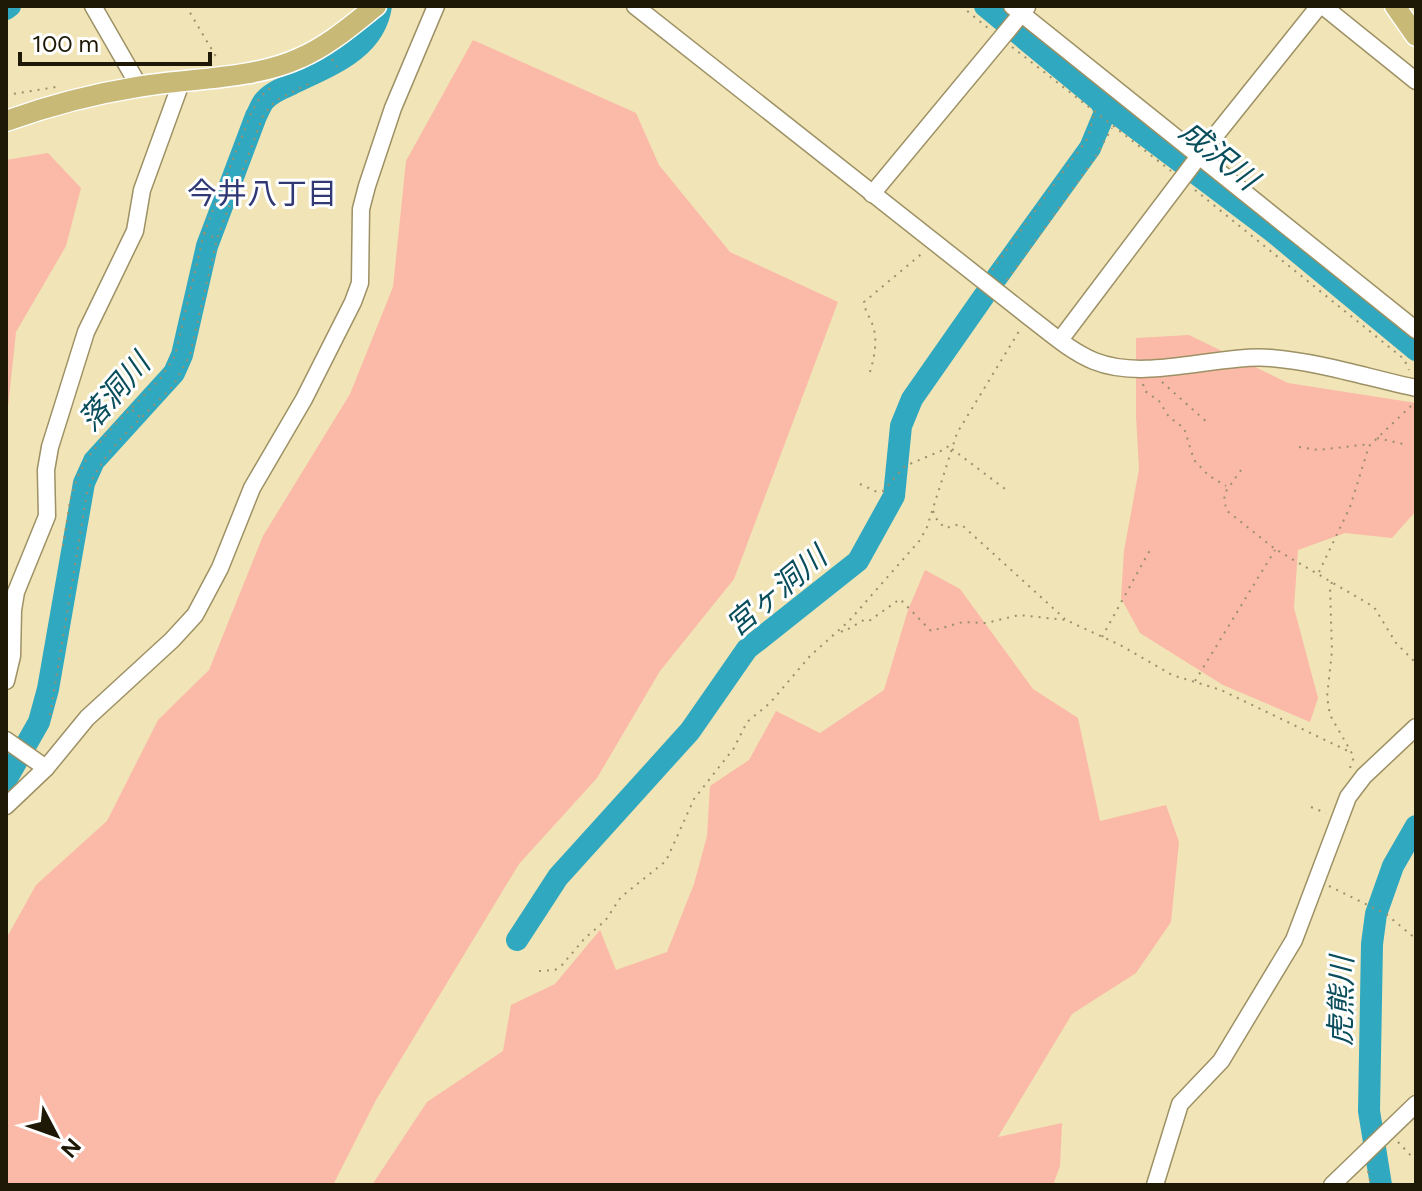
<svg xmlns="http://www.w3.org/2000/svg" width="1422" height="1191" viewBox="0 0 1422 1191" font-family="Figtree,'Noto Sans JP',sans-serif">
<rect width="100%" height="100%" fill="#f1e4b6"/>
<!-- green -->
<g fill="#fbb9a8">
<polygon points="473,40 636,113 659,165 730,252 838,302 734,579 660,671 597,778 519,864 376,1100 333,1185 6,1185 6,939 36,885 107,821 158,720 209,670 263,536 350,394 393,287 406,161"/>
<polygon points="48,153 81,188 66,246 16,332 6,426 6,160"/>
<polygon points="1189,335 1288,383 1416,403 1416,511 1392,538 1345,533 1298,550 1294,608 1318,698 1310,722 1223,685 1140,633 1121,598 1124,551 1139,469 1136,416 1136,338"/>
<polygon points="925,570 960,589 1033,689 1078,718 1100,821 1166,805 1179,842 1171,922 1136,973 1072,1014 998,1137 1062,1123 1060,1166 1053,1185 372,1185 427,1102 503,1051 511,1005 555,984 600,930 616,970 667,952 694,884 707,836 710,786 749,760 776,711 820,733 884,690 908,610"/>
</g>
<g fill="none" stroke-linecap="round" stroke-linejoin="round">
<!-- stream -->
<polyline stroke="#30a8bf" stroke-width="4" points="6,775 14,767"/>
<!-- river -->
<g stroke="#30a8bf" stroke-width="22">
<polyline points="985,6 1101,102 1272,231 1416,350"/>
<polyline points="6,9 10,6"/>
<polyline points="997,277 1090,148 1105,112 1101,102"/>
<path d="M6,780L39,722L48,689L84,483L94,461L174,373L182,355L207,246L256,116C259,111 261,104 265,100C272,92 283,88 292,84C328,66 374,51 381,6"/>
<polyline points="517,940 558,877 690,731 747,649 858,561 894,496 901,426 912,399 984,296"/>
<polyline points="1381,1185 1369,1111 1372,944 1376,914 1393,866 1416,826"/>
</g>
<defs>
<g id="minor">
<polyline points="93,6 139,86"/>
<path d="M635,6L1028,316C1049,332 1070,351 1094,361C1146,382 1216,354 1271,358C1320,362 1369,378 1416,388"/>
<polyline points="1012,6 1416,330"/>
<polyline points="1323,6 1416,81"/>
<polyline points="872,194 1027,7"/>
<polyline points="1060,340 1199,156 1319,6"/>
<polyline points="6,681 12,656 13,610 16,592 47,516 46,470 50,447 86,332 135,231 142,190 181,83"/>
<polyline points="6,740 46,768"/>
<polyline points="6,806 46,768 87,718 172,640 195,615 220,568 252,488 304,399 353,302 360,283 361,209 367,186 393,108 436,6"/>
<polyline points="1155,1185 1180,1104 1221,1061 1294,940 1348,797 1364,776 1416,727"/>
<polyline points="1332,1185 1416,1104"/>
</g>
<g id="major">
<polyline points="1395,6 1416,36"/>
<path d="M6,121C48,106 93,94 137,87C189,78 252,80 300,58C328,46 352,25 376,6"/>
</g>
</defs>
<!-- minor casing -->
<use href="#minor" stroke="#9d9165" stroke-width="19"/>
<!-- major casing -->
<use href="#major" stroke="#fff" stroke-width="23"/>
<!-- path -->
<g stroke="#9a906e" stroke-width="2" stroke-dasharray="2 6" stroke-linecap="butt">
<polyline points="186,6 218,60"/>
<polyline points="961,6 988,28"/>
<polyline points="1012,47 1171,171"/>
<polyline points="332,59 337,67"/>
<polyline points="6,95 56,87"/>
<polyline points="1195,190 1404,359 1409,370"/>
<polyline points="204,233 216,238"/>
<polyline points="992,270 1088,138 1094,113"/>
<polyline points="1007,280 1094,159 1112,128"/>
<path d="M870,372C874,358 878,341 873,326C870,317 865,312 864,302L925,251"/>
<polyline points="1162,382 1209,424"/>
<polyline points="1143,384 1145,391 1159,401 1169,417 1184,428 1194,460 1208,475 1226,486"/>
<polyline points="132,410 142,419"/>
<polyline points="1377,438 1403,444"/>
<polyline points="1299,447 1318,450 1370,444"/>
<polyline points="952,449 1009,492"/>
<polyline points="1241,470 1224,494 1226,510 1275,549 1374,607 1396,643 1416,663"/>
<polyline points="860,484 877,492 883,491 905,466 943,450 953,443"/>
<polyline points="933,511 938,522 946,528 956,525 963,526 1065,619"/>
<polyline points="63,546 70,501 77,478 86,460 109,431 160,379 175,356 204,233 252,111 261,96 274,85"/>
<polyline points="1319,572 1350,507 1369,446 1413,404"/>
<polyline points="1332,582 1330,587 1332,651 1327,697 1330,715 1354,757 1350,768"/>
<polyline points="841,631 843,632 864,620 869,621 900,599 931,631 963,622 986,623 1019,615 1066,620 1120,645 1172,675 1221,690 1350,752"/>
<polyline points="1102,637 1151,548"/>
<polyline points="1195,681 1275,550"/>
<path d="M50,715L87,493C101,450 143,418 173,386L190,355L217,239L263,116L275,101L314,81"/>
<polyline points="1311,807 1326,813"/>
<polyline points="1329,886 1386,914 1416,939"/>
<polyline points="539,971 555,970 562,965 585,938 605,921 621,897 666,861 694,799 734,748 747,722 770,703 810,656 849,621 920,540 927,527 957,433 1021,328"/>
<polyline points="1398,1142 1416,1161"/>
<polyline points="1368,1171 1371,1185"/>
</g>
<!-- minor -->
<use href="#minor" stroke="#fff" stroke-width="16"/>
<!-- major -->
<use href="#major" stroke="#c9b977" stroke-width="20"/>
</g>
<g text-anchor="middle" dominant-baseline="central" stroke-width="6" stroke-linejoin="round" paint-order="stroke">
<!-- water labels -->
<g font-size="30" font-style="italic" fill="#0a4e5b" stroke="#fff">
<text transform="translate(1219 155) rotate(39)">成沢川</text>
<text transform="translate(114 392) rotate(-49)">落洞川</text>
<text transform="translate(776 591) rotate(-40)">宮ヶ洞川</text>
<text transform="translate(1341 1001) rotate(-89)">虎熊川</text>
</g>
<!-- neighbourhood labels -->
<g font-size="30" fill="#313974" stroke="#fff">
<text x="262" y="193">今井八丁目</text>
</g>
</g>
<!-- border -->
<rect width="1422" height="1191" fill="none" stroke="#1e1907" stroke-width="16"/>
<!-- north arrow -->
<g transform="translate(56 1135) rotate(131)" stroke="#ffffff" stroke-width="6" paint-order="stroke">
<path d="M0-6L14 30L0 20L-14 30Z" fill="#1e1907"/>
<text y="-12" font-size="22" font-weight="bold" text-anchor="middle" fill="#1e1907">N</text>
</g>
<!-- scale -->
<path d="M20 52v12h190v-12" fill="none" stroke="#1e1907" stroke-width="4"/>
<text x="32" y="52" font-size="24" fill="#1e1907" stroke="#ffffff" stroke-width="6" paint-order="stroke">100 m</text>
</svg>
